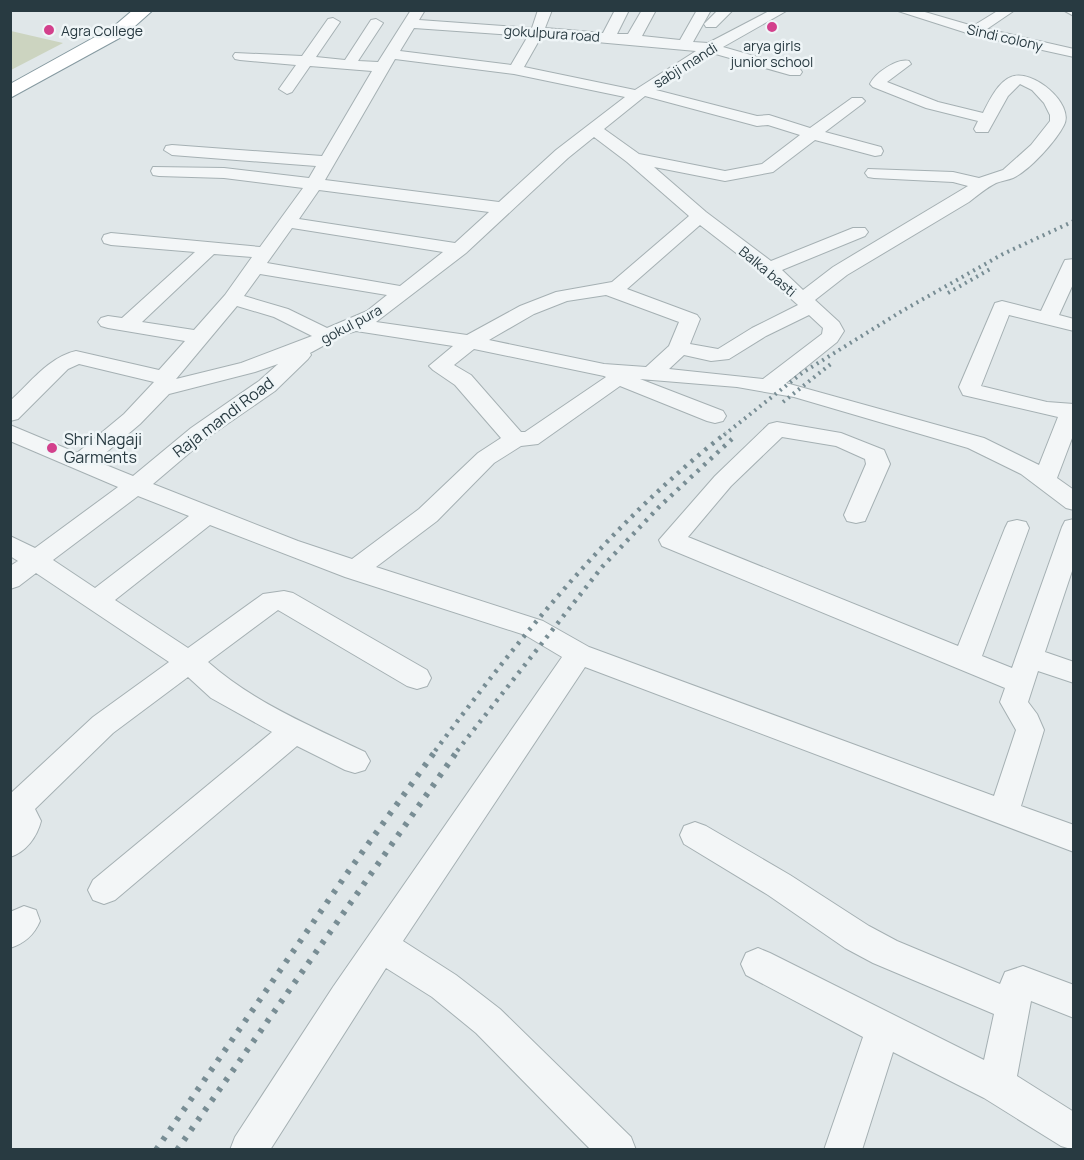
<svg xmlns="http://www.w3.org/2000/svg" width="1084" height="1160" viewBox="0 0 1084 1160" font-family="Manrope,sans-serif">
<rect width="100%" height="100%" fill="#e0e7e9"/>
<!-- green -->
<polygon fill="#ccd4c0" points="11,31 63,43 11,70"/>
<g fill="none" stroke-linecap="round" stroke-linejoin="round">
<defs>
<g id="minor">
<path d="M411,10H425L419,20L532,28L538,10H552L545,28L603,33L615,10H629L617,34H628L642,10H656L642,36L680,40L697,10H711L693,42L708,43L771,10H788L723,47L800,69L802,72L800,75H790L712,53L656,90L757,116L769,115L810,128L852,98H862L865,101L862,104L825,132L881,147L883,151L881,155L875,156L815,140L773,172L725,181L654,167L706,212L771,261L853,228H865L868,232L865,236L782,270L803,290L833,267L968,186L953,182L874,178L868,177L865,173L868,169L953,172L979,178L1003,170L1031,145L1050,121V115L1044,103L1032,90L1020,84L1008,96L988,132H976L974,129L978,121L926,108L873,87L870,84C875,73 897,58 909,61L911,64L887,82L938,102L983,113C989,101 998,82 1011,77C1032,68 1075,104 1064,125C1056,141 1030,170 1013,178C1008,180 1001,181 996,183C986,188 978,195 969,202L847,275L815,300L839,322L844,331L837,342L786,383L984,438L1039,465L1058,417L963,395L959,387L995,303L1002,301L1041,311L1063,264L1065,260L1074,259V282L1059,315L1074,319V331L1009,315L981,386L1047,402L1074,404V433L1057,478L1074,490V510L1066,508L1021,474L968,448L794,397L737,387L640,379L723,411L726,416L723,421L715,423L707,421L620,386L538,444L521,446L494,463L437,521L376,567L543,621L589,647L994,796L1016,730L1000,702L1005,688L662,546L659,540L715,476L769,424L777,422L841,433L884,450L890,464L865,521L856,523L847,521L844,515L866,464L865,459L836,446L782,437L731,486L688,537L958,646L1005,528L1008,522L1017,520L1026,522L1029,528L982,656L1012,668L1062,527L1065,521L1074,519V565L1045,652L1074,662V683L1038,671L1028,702L1037,714L1044,730L1021,806L1074,825V852L585,667L403,941L456,975L500,1009L631,1137L636,1150H591L476,1033L432,997L386,968L270,1150H230L235,1137L333,987L562,657L525,635L345,577L210,525L115,600L188,648L263,594L284,591L293,593L427,670L431,678L427,686L417,689L407,686L278,610L208,662C253,702 311,726 365,752L370,761L365,770L355,773L345,770L297,746L115,900L104,904L93,900L88,890L93,880L272,732L211,698L188,677L113,733L35,809L41,821C37,837 26,852 10,857L11,793L93,717L169,662L36,573L19,586L10,589V566L18,561L10,556V536L35,548L118,487L10,441V425L77,453L124,414L154,382L79,364L68,369L18,419L10,421V401C30,383 49,357 76,351L159,370L185,341L108,328L101,326L98,322L101,318L108,316L122,318L195,252L111,245L104,243L102,239L104,235L111,233L260,247L303,188L224,178L159,176L153,175L151,171L153,167L224,168L309,178L316,166L172,155L164,150L166,146L172,145L322,156L372,71L310,66L292,92L287,94L279,89L296,65L240,60L235,59L233,56L235,53L302,56L328,19L333,18L340,22L316,57L345,60L371,20L376,19L383,23L358,61L378,62ZM414,28L528,36L511,65L400,51ZM541,37L696,51L635,90L524,67ZM395,59L514,74L625,97L556,150L499,202L325,180ZM645,96L757,126L768,125L800,135L762,164L725,171L639,154L604,129ZM594,137L627,162L689,216L612,282L556,292L520,306L467,335L376,322L466,253L568,158ZM319,190L489,212L455,243L299,219ZM700,225L762,273L798,305L752,328L718,349L690,344L700,319L697,315L627,289ZM292,228L443,252L400,286L267,263ZM214,254L252,257L225,295L194,330L142,322ZM260,274L387,295L367,311L327,328L288,309L244,296ZM606,295L679,322L669,346L646,367L604,364L489,340L534,314L567,301ZM237,306L274,317L312,336L241,363L176,379ZM809,315L823,328L822,334L763,379L669,369L684,355L711,361L729,359L766,336ZM356,331L453,346L429,366L433,370L455,385L501,438L478,453L419,509L352,559L298,541L153,484L207,438L275,391L308,359L311,355L310,353L343,335ZM474,349L604,376L606,377L525,432H521L471,375L454,365ZM278,364L259,381L191,428L133,476L96,461L140,424L169,394L255,372ZM138,496L189,516L95,588L53,560Z"/>
<polygon points="718,10 733,10 716,27 706,27 704,24"/>
<polygon points="895,10 918,10 973,26 999,10 1015,10 987,29 1074,49 1074,57 970,34"/>
<polygon points="1063,10 1074,10 1074,16"/>
<polygon points="695,822 706,826 790,875 869,926 897,941 1000,984 1005,972 1023,966 1074,985 1074,1018 1031,1001 1017,1076 1074,1112 1074,1150 1061,1146 984,1098 893,1052 862,1150 824,1150 863,1037 746,975 741,964 746,953 758,948 770,953 984,1060 994,1014 873,963 845,948 768,895 684,844 680,835 684,826"/>
<path d="M24,906L36,910L40,921C34,935 25,943 10,948V912Z"/>
</g>
<polygon id="highway" points="133,10 153,10 125,35 10,98 10,84 113,27"/>
</defs>
<!-- minor casing -->
<use href="#minor" stroke="#a5b0b3" stroke-width="2"/>
<!-- highway casing -->
<use href="#highway" stroke="#869aa1" stroke-width="2"/>
<!-- minor -->
<use href="#minor" fill="#f3f6f7" fill-rule="evenodd"/>
<!-- highway -->
<use href="#highway" fill="#fff" fill-rule="evenodd"/>
<!-- rail-far2 -->
<g stroke="#788d94" stroke-width="4" stroke-dasharray="2 4.5" stroke-linecap="butt">
<polyline points="948,293 992,268"/>
<polyline points="783,402 832,363"/>
<polyline points="724,435 802,373 902,311 1003,254 1074,221"/>
</g>
<!-- rail-far1 -->
<g stroke="#788d94" stroke-width="4.5" stroke-dasharray="3 6" stroke-linecap="butt">
<path d="M435,751C520,637 613,521 726,433"/>
<polyline points="457,751 602,567 659,507 732,439"/>
</g>
<!-- rail -->
<g stroke="#788d94" stroke-width="6" stroke-dasharray="4 8" stroke-linecap="butt">
<polyline points="156,1150 348,872 436,750"/>
<polyline points="177,1150 458,750"/>
</g>
</g>
<!-- markers -->
<g fill="#d3408c" stroke="#eff5f7" stroke-width="2">
<circle cx="772" cy="27" r="6"/>
<circle cx="49" cy="30" r="6"/>
<circle cx="52" cy="448" r="6"/>
</g>
<g text-anchor="middle" dominant-baseline="central" stroke-width="5" stroke-linejoin="round" paint-order="stroke">
<!-- far-poi labels -->
<g font-size="14" fill="#283a41" stroke="#eff5f7" text-anchor="start">
<text x="61" y="30">Agra College</text>
<text x="772" y="45" text-anchor="middle">arya girls<tspan x="772" dy="16">junior school</tspan></text>
</g>
<!-- far-street labels -->
<g font-size="14" fill="#283a41" stroke="#eff5f7">
<text transform="translate(552 33) rotate(4)">gokulpura road</text>
<text transform="translate(1005 37) rotate(13)">Sindi colony</text>
<text transform="translate(685 65) rotate(-32)">sabji mandi</text>
<text transform="translate(768 271) rotate(40)">Balka basti</text>
<text transform="translate(351 324) rotate(-28)">gokul pura</text>
</g>
<!-- street labels -->
<g font-size="16" fill="#283a41" stroke="#eff5f7">
<text transform="translate(223 417) rotate(-37)">Raja mandi Road</text>
</g>
<!-- poi labels -->
<g font-size="16" fill="#283a41" stroke="#eff5f7" text-anchor="start">
<text x="64" y="439">Shri Nagaji<tspan x="64" dy="18">Garments</tspan></text>
</g>
</g>
<!-- border -->
<rect width="1084" height="1160" fill="none" stroke="#283a41" stroke-width="24"/>
</svg>
